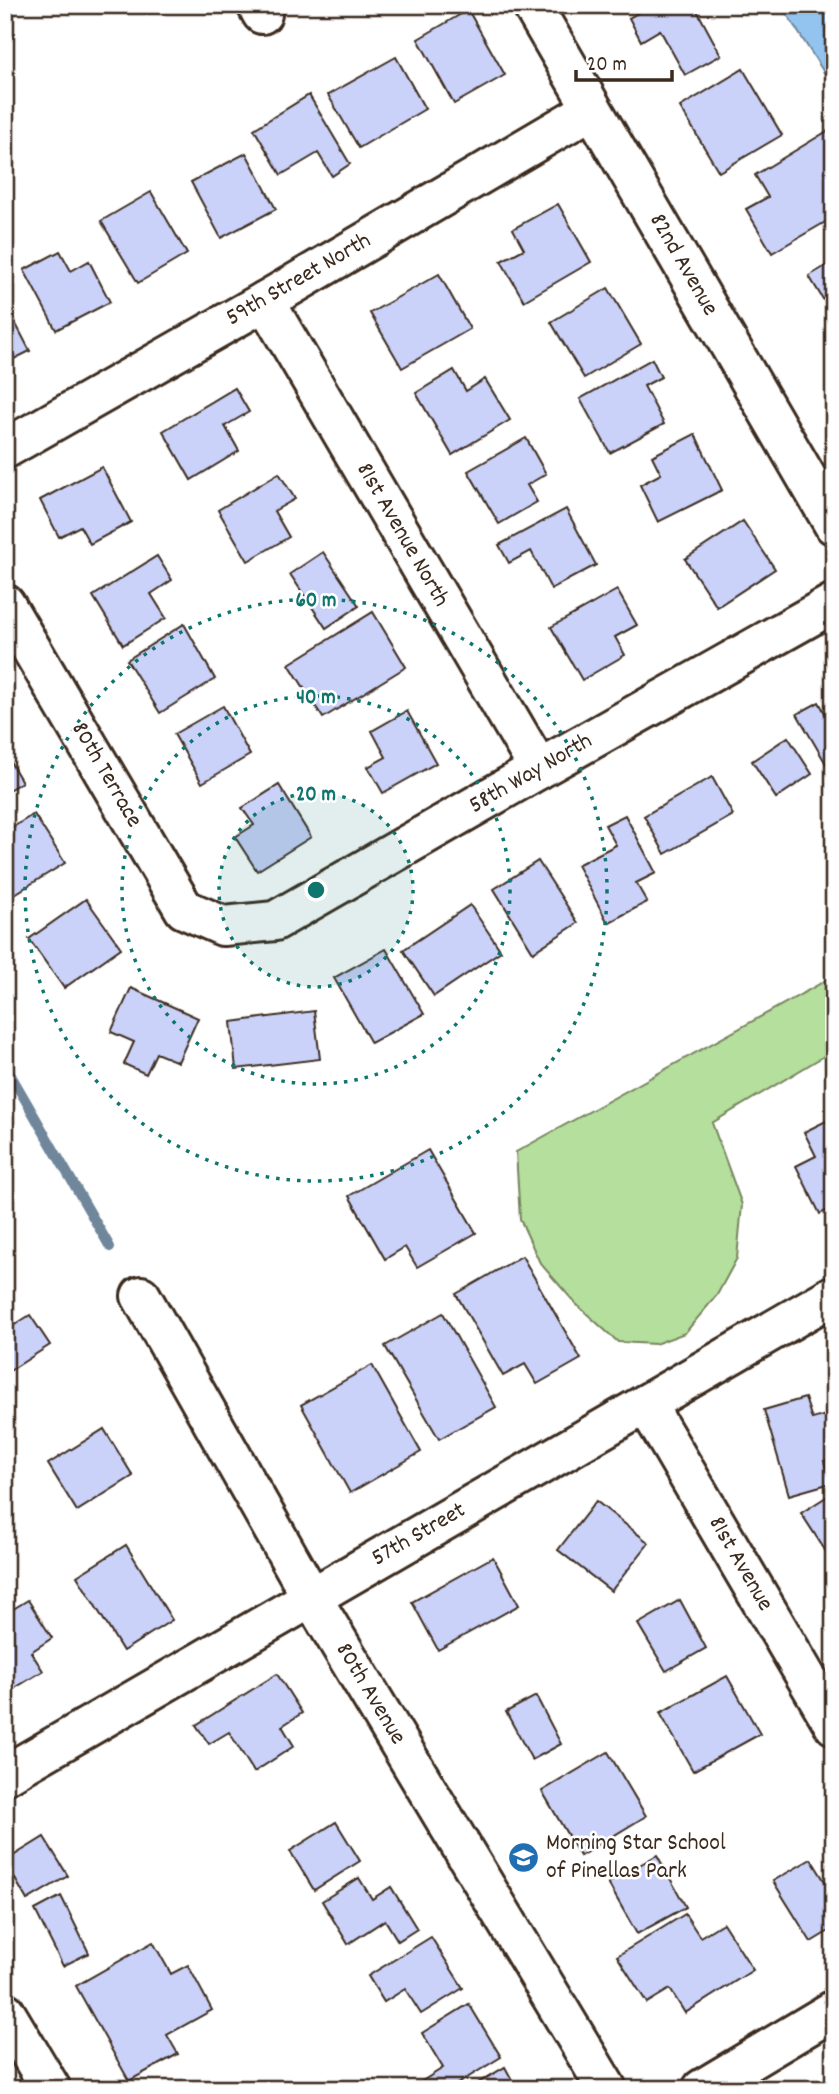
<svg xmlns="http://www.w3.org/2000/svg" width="839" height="2094" viewBox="0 0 839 2094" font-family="Dekko,sans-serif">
<rect width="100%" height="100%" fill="#fff"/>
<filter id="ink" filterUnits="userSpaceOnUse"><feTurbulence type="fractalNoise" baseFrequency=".0143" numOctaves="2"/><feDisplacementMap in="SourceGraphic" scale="14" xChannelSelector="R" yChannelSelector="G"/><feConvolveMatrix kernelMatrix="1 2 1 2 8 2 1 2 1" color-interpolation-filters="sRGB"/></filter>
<g filter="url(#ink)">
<!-- green -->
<polygon fill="#b4df9d" stroke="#78845e" stroke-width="2" points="834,976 834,1050 712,1123 742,1205 737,1258 717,1295 685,1333 655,1344 618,1342 576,1304 540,1263 520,1219 516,1152"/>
<!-- water -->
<polygon fill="#92c4ef" stroke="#6f869b" stroke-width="2" points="781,5 834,5 834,88"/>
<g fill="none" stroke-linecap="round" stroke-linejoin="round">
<!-- stream -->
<polyline stroke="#6f869b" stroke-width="10" points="5,1065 110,1247"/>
</g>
<!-- building -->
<g fill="#cad2fa" stroke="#3b2a1e" stroke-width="2">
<polygon points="652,5 694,5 721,55 685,75 660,30 641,41 629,18"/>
<polygon points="468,10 505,75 454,104 418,39"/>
<polygon points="396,57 425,109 359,148 328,95"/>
<polygon points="743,69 782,135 719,172 680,107"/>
<polygon points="309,95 350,164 332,176 318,153 281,175 254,129"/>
<polygon points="834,127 834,217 772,253 746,209 768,197 755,175"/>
<polygon points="246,153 276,209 221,238 191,182"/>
<polygon points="151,192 187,254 138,283 101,221"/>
<polygon points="558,204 591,262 524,301 501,261 524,249 513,229"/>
<polygon points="60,251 71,271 89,261 110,302 56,330 24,270"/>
<polygon points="834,261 834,306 829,309 809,276"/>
<polygon points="439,274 470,329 402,368 370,313"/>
<polygon points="608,288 641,344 584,378 551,322"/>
<polygon points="5,303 30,351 12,360 5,348"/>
<polygon points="652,359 661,377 644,386 664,424 610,453 580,399"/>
<polygon points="454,370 466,391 485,379 510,420 452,455 416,393"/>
<polygon points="235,388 249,412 225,426 239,451 191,480 163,431"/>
<polygon points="695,434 722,490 658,522 640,485 661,474 652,456"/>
<polygon points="526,438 546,474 527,485 537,502 499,524 468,471"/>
<polygon points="102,467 131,522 90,544 80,526 59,537 40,500"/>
<polygon points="279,473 295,499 274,511 289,537 248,561 218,510"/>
<polygon points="566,509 596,565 551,589 531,551 509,563 499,545"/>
<polygon points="743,521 775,569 717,607 685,559"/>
<polygon points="323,552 359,606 326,628 290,574"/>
<polygon points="157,556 172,580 151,594 166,618 123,645 93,596"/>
<polygon points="617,590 637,625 615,637 625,655 582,680 551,627"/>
<polygon points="373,612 406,667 323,718 289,664"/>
<polygon points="184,624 215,679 160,713 127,660"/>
<polygon points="819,702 830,722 834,720 834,773 832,774 797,714"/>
<polygon points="223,706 250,755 202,783 174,734"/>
<polygon points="407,711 436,763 383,793 368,767 386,757 372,731"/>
<polygon points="788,737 812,774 776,798 752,761"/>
<polygon points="5,753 22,782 5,792"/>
<polygon points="712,777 733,815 665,854 644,816"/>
<polygon points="279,785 311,837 257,871 235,837 254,825 242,808"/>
<polygon points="34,814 65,863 5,900 5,832"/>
<polygon points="625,815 656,873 636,883 647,902 608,923 577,865 616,845 605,825"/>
<polygon points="538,861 578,923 533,952 494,889"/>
<polygon points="86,899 121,948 64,988 29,939"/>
<polygon points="470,905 501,951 434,996 403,950"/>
<polygon points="386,949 424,1014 371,1043 334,978"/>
<polygon points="131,988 198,1018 178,1062 156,1053 146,1074 124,1064 134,1042 111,1032"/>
<polygon points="314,1011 320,1059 236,1069 231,1022"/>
<polygon points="834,1117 834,1207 820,1214 796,1166 816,1156 804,1132"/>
<polygon points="428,1150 476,1233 417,1267 405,1247 385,1259 349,1196"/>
<polygon points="522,1256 581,1359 537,1384 525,1364 503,1376 456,1294"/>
<polygon points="443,1313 496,1407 439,1439 385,1346"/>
<polygon points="30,1315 50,1345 5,1374 5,1331"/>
<polygon points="372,1365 421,1452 350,1493 301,1405"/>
<polygon points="805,1398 812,1419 833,1413 834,1458 824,1461 831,1483 789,1495 764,1410"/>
<polygon points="104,1429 133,1476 77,1511 48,1464"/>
<polygon points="834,1492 834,1564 801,1513"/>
<polygon points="596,1501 649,1543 611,1591 558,1550"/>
<polygon points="126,1545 172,1620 123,1651 77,1576"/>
<polygon points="493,1557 519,1605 438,1650 412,1602"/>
<polygon points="28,1600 52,1638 31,1652 43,1671 5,1694 5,1614"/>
<polygon points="680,1600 706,1648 666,1671 638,1624"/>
<polygon points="277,1674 302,1713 282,1726 294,1746 254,1772 229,1732 209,1744 196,1725"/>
<polygon points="727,1676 760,1734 693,1771 660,1713"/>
<polygon points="536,1696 561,1744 532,1760 506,1712"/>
<polygon points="608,1752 646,1816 580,1856 542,1791"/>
<polygon points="336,1822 360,1861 314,1890 290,1851"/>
<polygon points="44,1837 68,1876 27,1900 5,1861"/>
<polygon points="657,1855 686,1907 637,1934 608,1883"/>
<polygon points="811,1859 834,1896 834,1928 811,1942 773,1881"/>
<polygon points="359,1878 372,1899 391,1887 417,1929 398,1941 385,1920 348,1944 322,1901"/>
<polygon points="61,1896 89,1953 63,1966 35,1910"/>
<polygon points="685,1914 700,1937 723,1923 753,1970 685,2013 670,1989 647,2003 617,1956"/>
<polygon points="431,1937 463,1988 421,2014 405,1989 384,2002 368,1976"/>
<polygon points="153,1942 171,1974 188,1965 212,2010 167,2035 178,2054 129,2081 76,1986"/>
<polygon points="469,2004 501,2057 449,2089 423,2089 419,2083 443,2068 422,2033"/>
<polygon points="505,2067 517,2089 468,2089"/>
</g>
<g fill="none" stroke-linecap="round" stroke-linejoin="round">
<defs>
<g id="minor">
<polyline points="257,5 262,14"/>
<polyline points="532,5 834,525"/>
<polyline points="265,301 539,769"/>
<polyline points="5,449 265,301 592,109"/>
<polyline points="5,604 184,909 223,926 275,921 539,769 834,603"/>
<polyline points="141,1296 312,1598 607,2089"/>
<polyline points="646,1404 834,1725"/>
<polyline points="5,1775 834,1295"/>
<polyline points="5,2012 51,2089"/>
<polyline points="702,2089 834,2010"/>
</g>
</defs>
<!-- minor casing -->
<use href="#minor" stroke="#3b2a1e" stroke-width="44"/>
<!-- minor -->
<use href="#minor" stroke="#fff" stroke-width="38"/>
</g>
</g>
<!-- distance rings -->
<circle cx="316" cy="890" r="97" fill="#0f766e" fill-opacity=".12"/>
<g fill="none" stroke="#0f766e" stroke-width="3.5" stroke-dasharray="3.5 7">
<circle cx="316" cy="890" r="97"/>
<circle cx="316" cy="890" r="194"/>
<circle cx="316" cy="890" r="291"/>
</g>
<!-- icons -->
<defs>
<symbol id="school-disc" viewBox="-11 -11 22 22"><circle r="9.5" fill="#1f6fb2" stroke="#fff"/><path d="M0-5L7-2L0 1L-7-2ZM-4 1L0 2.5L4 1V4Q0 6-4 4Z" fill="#fff"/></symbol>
</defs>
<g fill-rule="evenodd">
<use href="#school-disc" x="506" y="1840" width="35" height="35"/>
</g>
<g text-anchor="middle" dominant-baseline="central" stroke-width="5" stroke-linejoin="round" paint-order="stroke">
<!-- street labels -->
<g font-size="24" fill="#3b2a1e" stroke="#fff">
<text transform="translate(683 265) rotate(60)">82nd Avenue</text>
<text transform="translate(299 280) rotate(-30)">59th Street North</text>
<text transform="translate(402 535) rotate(60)">81st Avenue North</text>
<text transform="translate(531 774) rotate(-30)">58th Way North</text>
<text transform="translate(106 775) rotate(60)">80th Terrace</text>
<text transform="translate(419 1535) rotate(-30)">57th Street</text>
<text transform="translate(740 1564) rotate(60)">81st Avenue</text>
<text transform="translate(370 1694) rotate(59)">80th Avenue</text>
</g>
<!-- poi labels -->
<g font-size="24" fill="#3b2a1e" stroke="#fff" text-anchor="start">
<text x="546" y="1844">Morning Star School<tspan x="546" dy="28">of Pinellas Park</tspan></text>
</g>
</g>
<circle cx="316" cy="890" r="10" fill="#0f766e" stroke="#fff" stroke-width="3.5"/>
<g font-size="21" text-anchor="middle" font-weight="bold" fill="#0f766e" stroke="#fff" stroke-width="5" stroke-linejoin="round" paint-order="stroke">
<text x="316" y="606">60 m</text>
<text x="316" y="703">40 m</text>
<text x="316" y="800">20 m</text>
</g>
<!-- margin -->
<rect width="839" height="2094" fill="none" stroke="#fff" stroke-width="28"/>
<rect x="14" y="14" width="811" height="2066" fill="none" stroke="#3b2a1e" stroke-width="2.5" filter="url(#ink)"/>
<!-- scale -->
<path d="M576 70v10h96v-10" fill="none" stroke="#3b2a1e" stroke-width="3.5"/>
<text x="587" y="70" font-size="21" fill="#3b2a1e" stroke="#ffffff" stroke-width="5" paint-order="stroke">20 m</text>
</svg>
